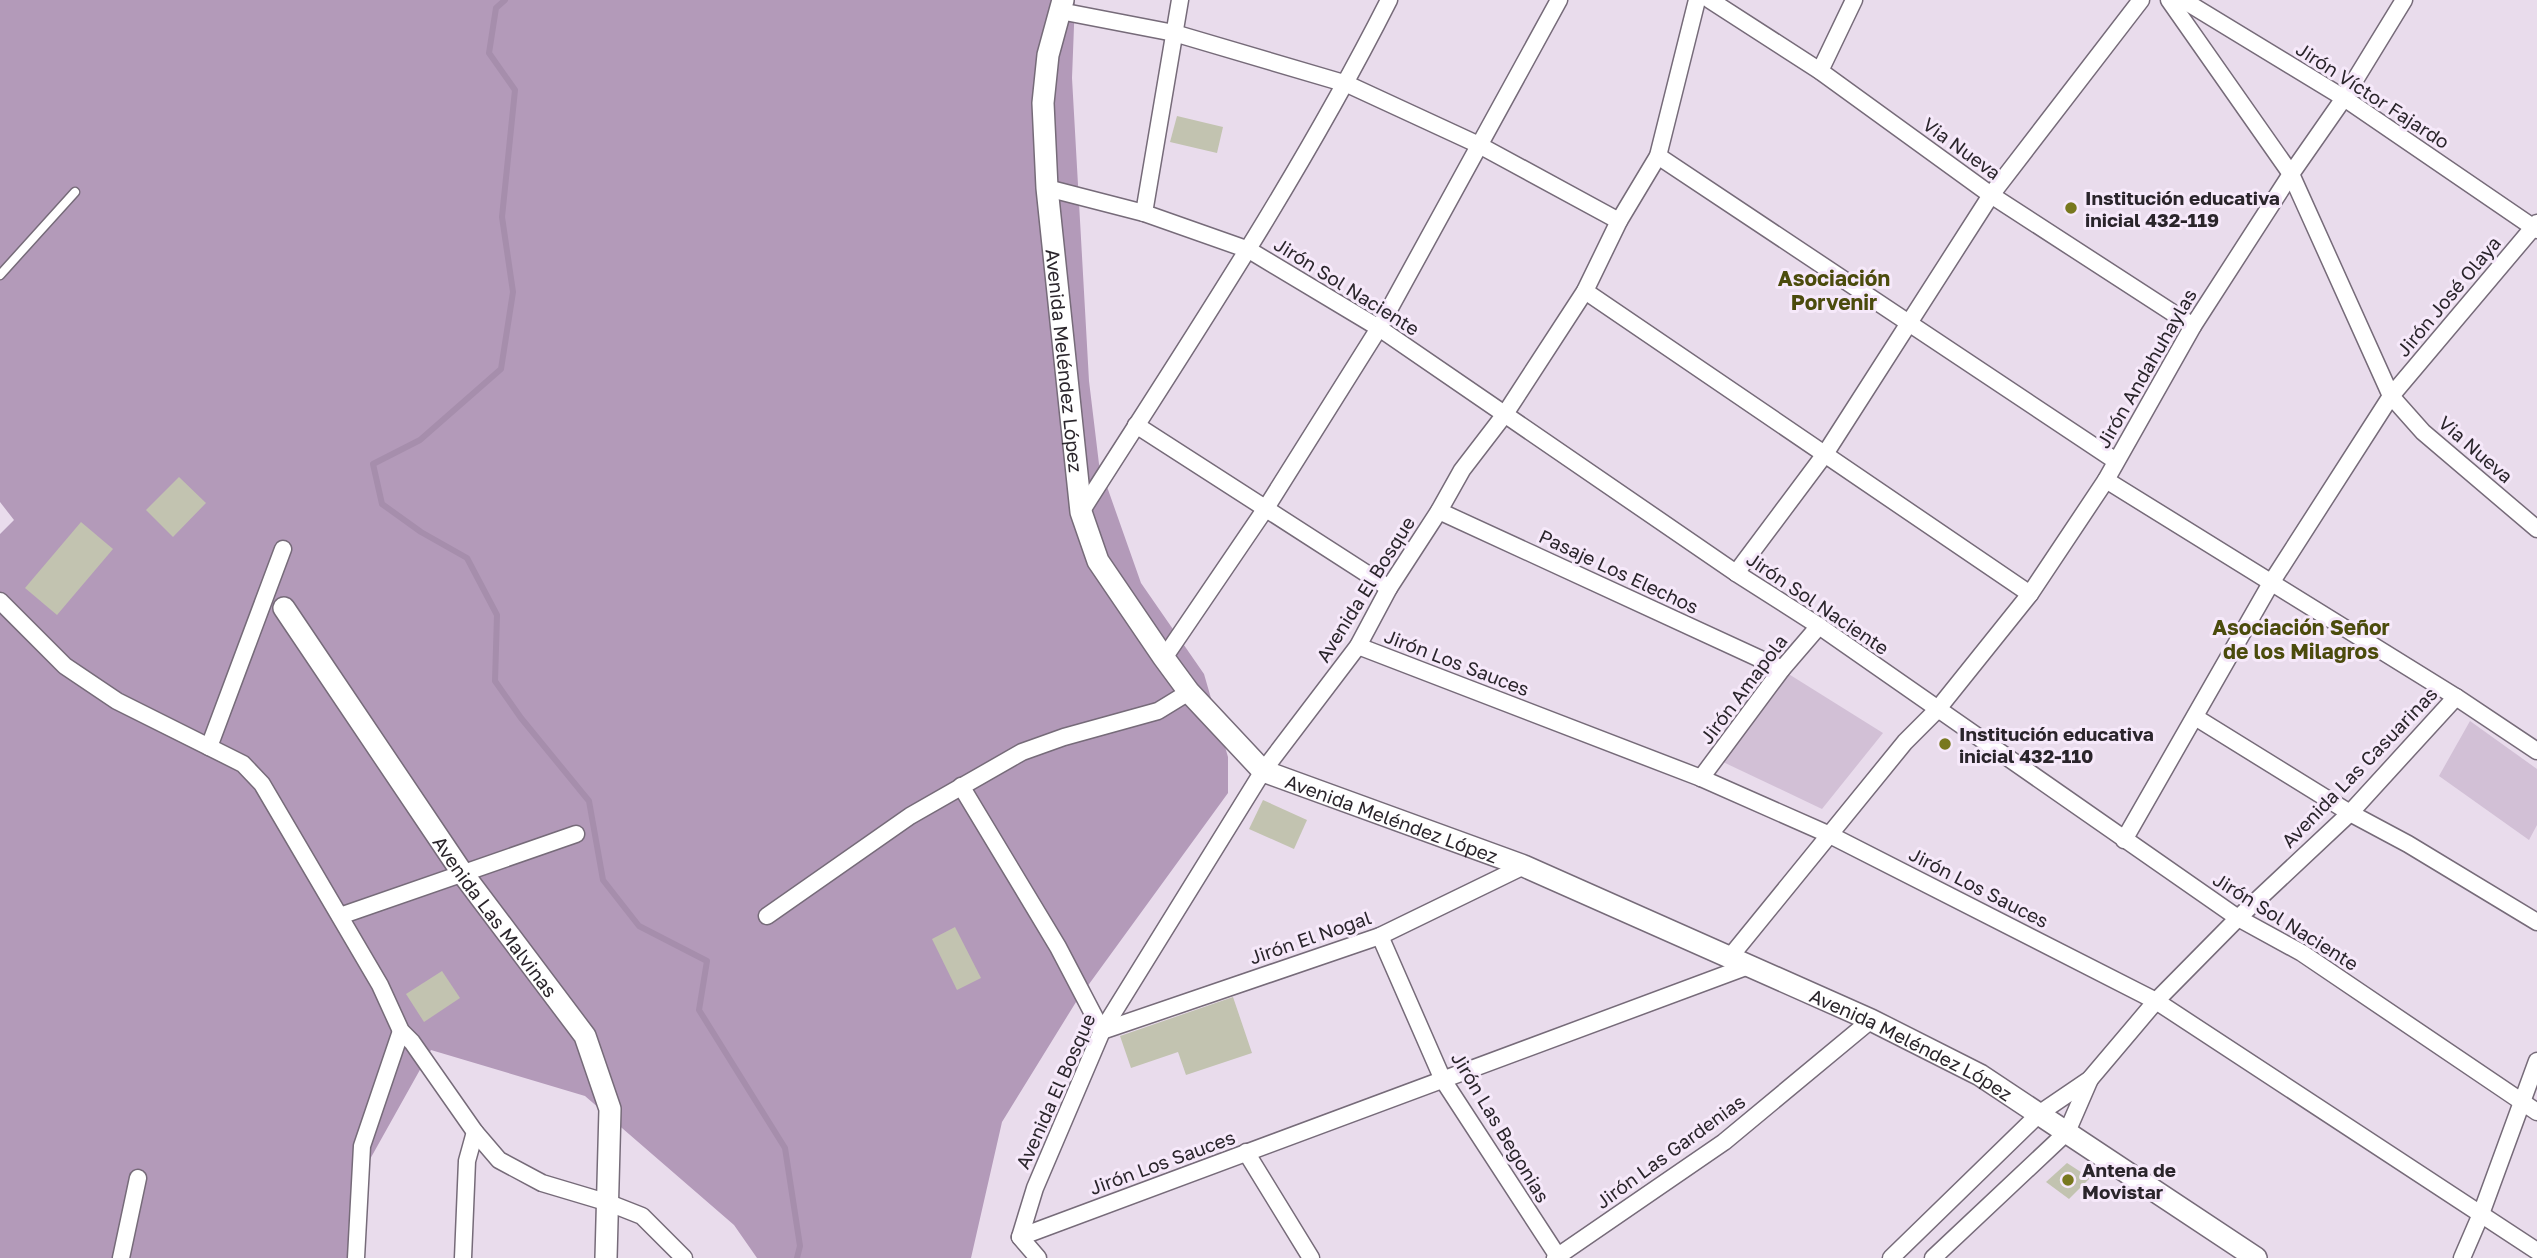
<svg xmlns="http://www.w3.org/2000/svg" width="2537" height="1258" viewBox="0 0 2537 1258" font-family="'Golos Text',sans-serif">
<rect width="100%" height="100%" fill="#e9dcec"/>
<!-- green -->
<g fill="#d2c0d6">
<polygon points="1787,673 1883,733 1822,809 1723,762"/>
<polygon points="2470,721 2537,769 2537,825 2529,840 2439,776"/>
</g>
<!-- forest -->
<polygon fill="#b39ab9" points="0,0 1075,0 1072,78 1089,381 1099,464 1141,583 1204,674 1228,757 1228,793 1076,1002 1002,1122 971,1258 757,1258 734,1225 585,1096 431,1050 369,1161 356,1258 0,1258 0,534 14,520 0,502"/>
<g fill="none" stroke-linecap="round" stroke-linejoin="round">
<!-- stream -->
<polyline stroke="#a68eac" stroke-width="6" points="505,0 496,8 489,53 515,90 502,217 513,292 501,369 420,440 373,464 382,504 421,532 467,558 497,615 495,681 521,718 589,801 603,880 639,926 707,961 699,1010 785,1148 800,1246 797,1258"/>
</g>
<!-- building -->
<g fill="#c2c3b0">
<polygon points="1177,116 1223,127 1217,153 1170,142"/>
<polygon points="179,477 206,503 173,537 146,510"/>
<polygon points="81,522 113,549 57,615 25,588"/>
<polygon points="1263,800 1307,820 1294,849 1249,829"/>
<polygon points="955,927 981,978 957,990 932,939"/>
<polygon points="442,971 460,998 424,1022 406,994"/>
<polygon points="1233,997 1252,1053 1186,1075 1178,1052 1131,1068 1120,1036"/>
<polygon points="2067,1163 2090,1178 2069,1199 2046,1182"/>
</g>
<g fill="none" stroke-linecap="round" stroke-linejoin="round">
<defs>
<polyline id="service" points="0,275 75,192"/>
<g id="minor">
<polyline points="1710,0 1820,71 1991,195 2193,326"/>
<polyline points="2169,0 2291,174 2391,396 2423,432 2537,529"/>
<polyline points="2183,0 2344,98 2537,230"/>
<polyline points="1060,11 1174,33 1347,84 1479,145 1619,221"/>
<polyline points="1820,71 1854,0"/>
<polyline points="1658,156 2116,461"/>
<polyline points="1047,188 1144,213 1249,250 1379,328 1736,573 1819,626 2238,918 2302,953 2537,1112"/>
<polyline points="1144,213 1180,0"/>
<polyline points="1585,291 2030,594"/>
<polyline points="1136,425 1389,588"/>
<polyline points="2106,480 2456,697 2537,751"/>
<polyline points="1439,511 1782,669"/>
<path d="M1081,512C1188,344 1299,178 1389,0"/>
<polyline points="1736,573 1825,454 1991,195 2141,0"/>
<polyline points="0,601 65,666 117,701 243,764 262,784 380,985 401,1031 412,1042 475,1132 499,1160 542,1183 609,1203 642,1216 684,1258"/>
<polyline points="1358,646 1701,778 1830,835 2156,1001 2537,1251"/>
<polyline points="1164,658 1266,508 1379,328 1559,0"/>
<polyline points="2195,717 2350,813 2408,844 2537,922"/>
<polyline points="209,747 283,549"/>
<polyline points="1701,778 1782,669 1819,626"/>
<polyline points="961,786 1058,947 1102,1031 1380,936 1524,866"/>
<polyline points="2124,840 2271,583 2391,396 2537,223"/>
<polyline points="340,916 576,834"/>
<polyline points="767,916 910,816 1022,752 1064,737 1158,711 1189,692"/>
<polyline points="1380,936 1443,1080 1559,1258"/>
<polyline points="1730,957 1905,742 1937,710 2030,594 2106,480 2193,326 2291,174 2344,98 2404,0"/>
<polyline points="1246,1152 1311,1258"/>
<polyline points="1020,1237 1751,965"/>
<polyline points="121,1258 138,1178"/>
<polyline points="356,1258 362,1146 401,1031"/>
<polyline points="463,1258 467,1161 475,1132"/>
<polyline points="1038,1258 1020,1237 1035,1188 1102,1031 1263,771 1358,646 1389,588 1439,511 1462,470 1505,414 1585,291 1619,221 1658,156 1697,0"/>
<polyline points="1555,1258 1724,1142 1871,1020"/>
<polyline points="1891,1258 2040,1113 2090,1079 2156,1001 2238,918 2350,813 2456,697"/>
<polyline points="1933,1258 2067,1132 2090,1079"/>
<polyline points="2462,1258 2481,1214 2537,1061"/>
</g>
<g id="tertiary">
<path id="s1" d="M1063,0L1048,55L1043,103L1047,188L1081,512L1098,561L1164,658L1189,692L1263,771L1524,866L1871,1020L1980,1075L2256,1258"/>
<path id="s2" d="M284,608L463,874L585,1036L610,1109L606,1258"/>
</g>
</defs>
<!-- service casing -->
<use href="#service" stroke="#766b79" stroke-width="11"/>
<!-- minor casing -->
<use href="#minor" stroke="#766b79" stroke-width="19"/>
<!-- tertiary casing -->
<use href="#tertiary" stroke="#766b79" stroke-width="24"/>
<!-- service -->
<use href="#service" stroke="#fff" stroke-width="8"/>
<!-- minor -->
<use href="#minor" stroke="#fff" stroke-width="16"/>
<!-- tertiary -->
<use href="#tertiary" stroke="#fff" stroke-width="21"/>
</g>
<!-- markers -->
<g fill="#78781e" stroke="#f6e9fa" stroke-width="2.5">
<circle cx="2071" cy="208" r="7"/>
<circle cx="1945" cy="744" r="7"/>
<circle cx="2068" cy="1180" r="7"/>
</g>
<g text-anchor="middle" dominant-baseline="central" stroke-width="6" stroke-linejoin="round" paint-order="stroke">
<!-- street labels -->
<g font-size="19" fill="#2a252b" stroke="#f6e9fa">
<text transform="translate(2373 95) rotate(33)">Jirón Víctor Fajardo</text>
<text transform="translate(1962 148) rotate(36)">Via Nueva</text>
<text transform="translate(1347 286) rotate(32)">Jirón Sol Naciente</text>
<text transform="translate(2448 296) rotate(-50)">Jirón José Olaya</text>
<text stroke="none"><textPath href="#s1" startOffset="364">Avenida Meléndez López</textPath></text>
<text transform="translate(2146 368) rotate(-60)">Jirón Andahuhaylas</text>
<text transform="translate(2476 449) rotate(41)">Via Nueva</text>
<text transform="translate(1619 571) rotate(25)">Pasaje Los Elechos</text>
<text transform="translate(1365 589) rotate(-58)">Avenida El Bosque</text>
<text transform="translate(1818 603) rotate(34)">Jirón Sol Naciente</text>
<text transform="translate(1457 662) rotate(21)">Jirón Los Sauces</text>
<text transform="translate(1743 689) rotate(-53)">Jirón Amapola</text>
<text transform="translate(2359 767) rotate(-46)">Avenida Las Casuarinas</text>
<text stroke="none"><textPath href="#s1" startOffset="973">Avenida Meléndez López</textPath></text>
<text transform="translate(1979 887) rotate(27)">Jirón Los Sauces</text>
<text stroke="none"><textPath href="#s2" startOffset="374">Avenida Las Malvinas</textPath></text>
<text transform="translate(2286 921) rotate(32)">Jirón Sol Naciente</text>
<text transform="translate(1310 937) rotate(-19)">Jirón El Nogal</text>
<text stroke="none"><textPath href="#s1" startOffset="1540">Avenida Meléndez López</textPath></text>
<text transform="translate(1055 1091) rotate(-66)">Avenida El Bosque</text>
<text transform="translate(1501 1127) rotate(59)">Jirón Las Begonias</text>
<text transform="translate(1670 1151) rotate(-36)">Jirón Las Gardenias</text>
<text transform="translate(1162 1162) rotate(-20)">Jirón Los Sauces</text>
</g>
<!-- poi labels -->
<g font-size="19" font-weight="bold" fill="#2a252b" stroke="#f6e9fa" text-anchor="start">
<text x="2085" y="197">Institución educativa<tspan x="2085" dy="22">inicial 432-119</tspan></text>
<text x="1959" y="733">Institución educativa<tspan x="1959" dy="22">inicial 432-110</tspan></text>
<text x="2082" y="1169">Antena de<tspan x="2082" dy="22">Movistar</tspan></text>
</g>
<!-- neighbourhood labels -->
<g font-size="21" font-weight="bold" fill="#4b4b0c" stroke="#f6e9fa">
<text x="1834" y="278">Asociación<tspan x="1834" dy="24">Porvenir</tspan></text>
<text x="2301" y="627">Asociación Señor<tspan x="2301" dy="24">de los Milagros</tspan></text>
</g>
</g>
</svg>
